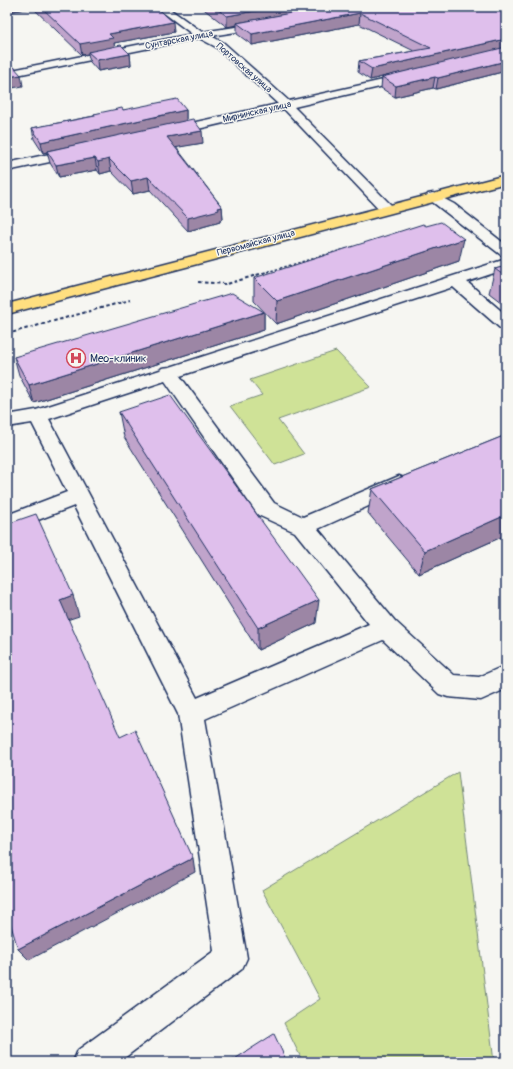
<svg xmlns="http://www.w3.org/2000/svg" width="513" height="1069" viewBox="0 0 513 1069" font-family="Pangolin,sans-serif">
<rect width="100%" height="100%" fill="#f6f6f2"/>
<filter id="ink" filterUnits="userSpaceOnUse"><feTurbulence type="fractalNoise" baseFrequency=".025" numOctaves="2"/><feDisplacementMap in="SourceGraphic" scale="8" xChannelSelector="R" yChannelSelector="G"/><feConvolveMatrix kernelMatrix="1 2 1 2 8 2 1 2 1" color-interpolation-filters="sRGB"/></filter>
<g filter="url(#ink)">
<!-- green -->
<g fill="#cfe297" stroke="#75887a">
<polygon points="336,351 371,387 278,420 304,454 275,465 230,406 262,395 250,380"/>
<polygon points="458,772 494,1062 303,1062 284,1023 320,999 262,890"/>
</g>
<g fill="none" stroke-linecap="round" stroke-linejoin="round">
<defs>
<g id="minor">
<polygon points="156,7 167,7 202,32 270,22 272,24 270,26 267,27 211,36 224,43 289,101 410,74 414,75 416,77 414,79 294,107 392,206 394,209 392,212 382,212 284,109 168,136 164,135 162,132 164,129 278,104 216,47 199,38 7,77 7,71 192,34"/>
<polygon points="78,148 83,149 84,152 83,155 7,171 7,163"/>
<polygon points="433,193 454,204 506,245 506,257 501,255 426,197 428,194"/>
<path d="M506,259V269L467,282L506,315V329L500,328L453,287L180,376L274,503L303,517L392,479L399,476L406,479L409,484L406,489L318,529L395,621L454,675L479,677L506,665V689L481,700L448,697L439,694L383,640L205,719L247,958L242,969L119,1062H73L78,1050L214,951L178,714L74,506L7,532V515L67,492L32,423L7,427V415L36,410L160,370L162,368L170,367ZM165,381L258,515L295,532L369,624L197,698L49,419Z"/>
</g>
<polygon id="major" points="506,175 506,183 7,314 7,304"/>
</defs>
<!-- minor casing -->
<use href="#minor" stroke="#1b2f5e" stroke-width="3"/>
<!-- major casing -->
<use href="#major" stroke="#1b2f5e" stroke-width="3"/>
<!-- path-far1 -->
<polyline stroke="#1b2f5e" stroke-width="1.5" stroke-dasharray="2.5 2" stroke-linecap="butt" points="267,272 352,247"/>
<!-- path -->
<g stroke="#1b2f5e" stroke-width="2" stroke-dasharray="3.5 2.5" stroke-linecap="butt">
<polyline points="198,282 227,284 270,271"/>
<polyline points="7,334 130,300"/>
</g>
<!-- minor -->
<use href="#minor" fill="#f6f6f2" fill-rule="evenodd"/>
<!-- major -->
<use href="#major" fill="#ffdf80" fill-rule="evenodd"/>
</g>
<!-- wall -->
<g fill="#c0a4cb" stroke="#1b2f5e">
<polygon points="7,7 156,7 174,32 114,43 114,47 130,54 131,65 98,71 90,62 88,54 82,55 33,8 7,12"/>
<polygon points="201,7 506,7 506,71 436,89 433,88 395,97 381,88 382,77 370,80 358,72 359,61 414,51 359,24 252,45 237,34 237,25 227,27"/>
<polygon points="123,110 186,110 186,121 203,143 176,147 222,207 223,219 220,220 220,222 188,231 150,190 133,194 111,171 100,174 97,170 59,177 50,163 47,152 43,153 34,139 32,128 94,116 94,114"/>
<polygon points="459,261 276,324 254,301 254,278"/>
<polygon points="506,266 506,306 489,293 495,269"/>
<polygon points="264,312 264,330 34,403 19,375 14,357"/>
<polygon points="119,412 316,623 258,650 124,437"/>
<polygon points="506,435 506,535 419,574 368,513 372,489"/>
</g>
<!-- shaded-wall -->
<g fill="#9c86a5" stroke="#1b2f5e">
<polygon points="7,7 33,7 33,8 7,12"/>
<polygon points="277,7 327,7 237,23 237,25 227,27 227,16"/>
<polygon points="360,13 359,24 252,45 252,34"/>
<polygon points="173,22 174,32 114,43 115,49 88,52 88,54 82,55 80,44 109,34"/>
<polygon points="506,39 506,49 382,77 370,80 372,69"/>
<polygon points="130,54 131,65 98,71 97,60"/>
<polygon points="506,61 506,71 436,89 438,78"/>
<polygon points="21,75 23,86 7,89 7,77"/>
<polygon points="435,77 433,88 395,97 396,86"/>
<polygon points="186,110 186,122 47,151 47,152 43,153 41,142"/>
<polygon points="202,131 203,143 168,149 167,137"/>
<polygon points="95,158 97,170 59,177 56,165"/>
<polygon points="109,159 111,171 100,174 98,162"/>
<polygon points="148,177 150,190 133,194 131,181"/>
<polygon points="222,207 223,219 220,220 220,222 188,231 188,218"/>
<polygon points="464,239 459,261 276,324 277,301"/>
<polygon points="264,312 264,330 34,403 29,385"/>
<polygon points="506,515 506,535 419,574 425,551"/>
<polygon points="73,595 79,616 67,620 60,600"/>
<polygon points="319,600 316,623 258,650 258,628"/>
<polygon points="193,858 195,872 29,960 18,949"/>
</g>
<!-- building -->
<g fill="#dfbfec" stroke="#1b2f5e">
<polygon points="41,7 156,7 173,22 109,34 113,38 80,44"/>
<polygon points="214,7 277,7 227,16"/>
<polygon points="323,7 506,7 506,39 372,69 359,61 431,48 360,13 252,34 237,23"/>
<polygon points="121,45 130,54 97,60 88,52"/>
<polygon points="506,47 506,61 438,78 435,77 396,86 382,77"/>
<polygon points="13,66 21,75 7,77 7,67"/>
<polygon points="177,99 186,110 41,142 32,128 95,116 94,114 122,108 123,110"/>
<polygon points="193,119 202,131 167,137 222,207 218,208 219,210 188,218 148,177 131,181 109,159 98,162 95,158 56,165 47,151"/>
<polygon points="441,222 464,239 277,301 254,278 423,224 426,226"/>
<polygon points="506,266 506,277 495,269"/>
<polygon points="232,293 264,312 29,385 14,357"/>
<polygon points="170,395 319,600 258,628 119,412"/>
<polygon points="506,435 506,515 425,551 372,489"/>
<polygon points="36,514 73,595 60,600 120,737 135,730 193,858 18,949 7,912 7,524"/>
<polygon points="274,1034 287,1062 230,1062"/>
</g>
</g>
<!-- icons -->
<defs>
<symbol id="hospital-ring" viewBox="-11 -11 22 22"><circle r="9.5" fill="#f6f6f2" stroke="#d1495b" stroke-width="1.5"/><path d="M-5-5h3v3.5h4V-5h3V5h-3V1.5h-4V5h-3Z" fill="#d1495b"/></symbol>
</defs>
<g fill-rule="evenodd">
<use href="#hospital-ring" x="65" y="347" width="22" height="22"/>
</g>
<g text-anchor="middle" dominant-baseline="central" stroke-width="3" stroke-linejoin="round" paint-order="stroke">
<!-- far-street labels -->
<g font-size="9" fill="#1b2f5e" stroke="#f6f6f2">
<text transform="translate(179 40) rotate(-11)">Сунтарская улица</text>
<text transform="translate(244 68) rotate(41)">Портовская улица</text>
<text transform="translate(257 112) rotate(-13)">Мирнинская улица</text>
<text transform="translate(256 243) rotate(-15)">Первомайская улица</text>
</g>
<!-- poi labels -->
<g font-size="11" fill="#1b2f5e" stroke="#f6f6f2" text-anchor="start">
<text x="90" y="358">Мео-клиник</text>
</g>
</g>
<!-- margin -->
<rect width="513" height="1069" fill="none" stroke="#f6f6f2" stroke-width="24"/>
<rect x="12" y="12" width="489" height="1045" fill="none" stroke="#1b2f5e" stroke-width="1.5" filter="url(#ink)"/>
</svg>
